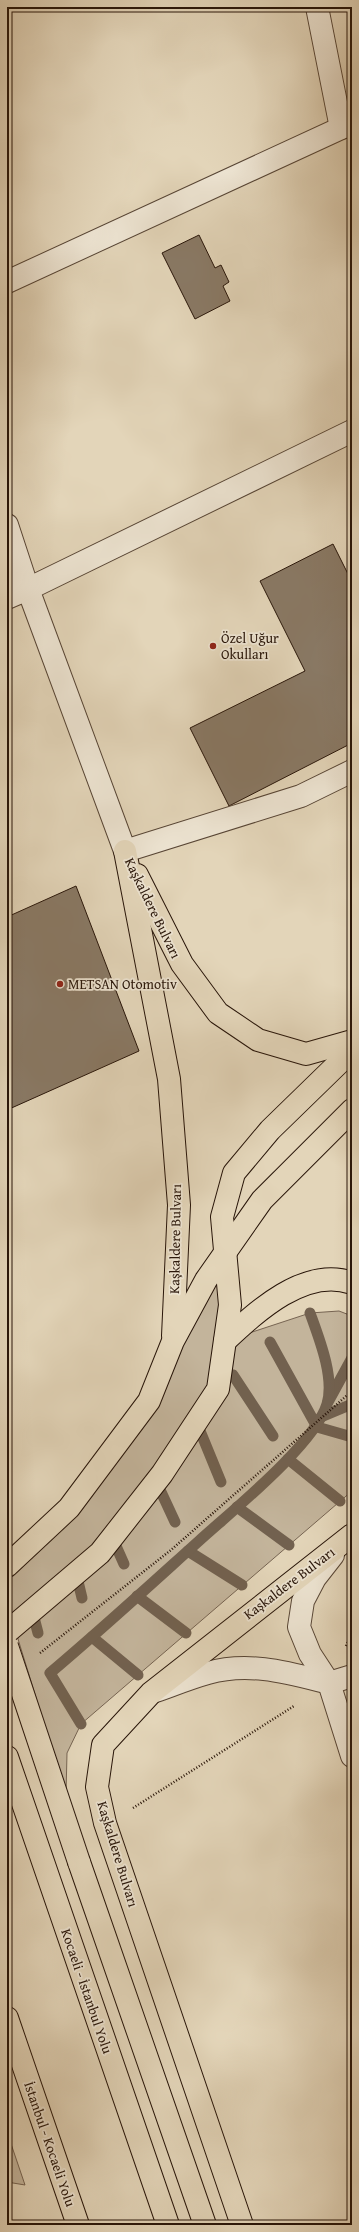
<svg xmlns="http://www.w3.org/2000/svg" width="359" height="2232" viewBox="0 0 359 2232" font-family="'Gentium Book Plus',serif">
<rect width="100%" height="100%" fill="#e3d5b9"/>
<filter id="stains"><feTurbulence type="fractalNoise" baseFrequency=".005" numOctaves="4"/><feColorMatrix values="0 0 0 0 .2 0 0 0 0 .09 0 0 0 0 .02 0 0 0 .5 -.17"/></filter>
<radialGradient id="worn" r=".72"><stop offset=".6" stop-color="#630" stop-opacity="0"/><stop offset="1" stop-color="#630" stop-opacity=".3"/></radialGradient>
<!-- green -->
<g fill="#c3b49b" stroke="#766452">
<polygon points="225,1253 225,1341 310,1313 339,1311 352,1316 352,1491 81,1724 67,1753 66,1795 14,1626 7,1631 7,1566 149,1401"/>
<polygon points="7,2132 25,2185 7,2182"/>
</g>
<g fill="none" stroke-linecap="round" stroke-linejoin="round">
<!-- stream -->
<g stroke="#72614f" stroke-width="11">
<polyline points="270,1342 317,1427 352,1437"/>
<polyline points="233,1375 273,1436"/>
<polyline points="328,1402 352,1358"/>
<polyline points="321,1417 352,1404"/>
<polyline points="196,1421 221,1482"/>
<polyline points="288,1459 340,1501"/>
<polyline points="156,1481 175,1522"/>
<polyline points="237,1507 289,1545"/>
<polyline points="112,1537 124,1564"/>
<polyline points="188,1551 242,1585"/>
<polyline points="76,1573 82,1598"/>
<polyline points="137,1596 186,1633"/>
<polyline points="32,1610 38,1633"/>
<polyline points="92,1637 138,1675"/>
<path d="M81,1724L50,1673C101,1630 150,1585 200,1540C232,1511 315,1444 327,1404C335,1378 319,1338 310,1313"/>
</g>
</g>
<!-- building -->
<g fill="#897965" stroke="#281509">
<polygon points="199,235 215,268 221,265 229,282 223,286 230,301 195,319 162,253"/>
<polygon points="333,544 352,582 352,743 229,806 190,728 305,671 260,581"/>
<polygon points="76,886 139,1051 7,1110 7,917"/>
</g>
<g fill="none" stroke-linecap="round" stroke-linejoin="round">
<defs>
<g id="minor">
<polyline points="317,7 341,128"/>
<polyline points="7,282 352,123"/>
<polyline points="7,525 28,589"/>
<polyline points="7,580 28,589 352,431"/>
<polyline points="7,598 28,589 125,851 301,796 352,771"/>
<polyline points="333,1555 315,1578 303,1601 299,1627 310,1654 329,1683 352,1756"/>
<polyline points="329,1683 352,1676"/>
<path d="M156,1691C173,1685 190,1678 208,1673C249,1661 289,1673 329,1683"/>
</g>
<g id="major">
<polyline points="125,851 169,1079 179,1205 173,1336"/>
<polyline points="137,875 182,964 218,1013 258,1040 306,1054 352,1041"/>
<path d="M225,1341C256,1312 305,1266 352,1283"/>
<polyline points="7,1566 69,1508 149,1401 173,1341 206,1280 262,1200 352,1110"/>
<polyline points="7,1632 100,1553 162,1474 218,1389 230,1305 222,1217 234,1173 270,1130 344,1058 352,1053"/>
<polyline points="79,1862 205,2225"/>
<polyline points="242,2225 105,1823 97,1787 103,1745 151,1693 352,1535"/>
</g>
<g id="highway">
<polyline points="7,1757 168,2225"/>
<polyline points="7,2018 78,2225"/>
</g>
</defs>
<!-- minor casing -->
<use href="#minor" stroke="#574535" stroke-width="24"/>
<!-- major casing -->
<use href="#major" stroke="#281509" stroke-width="24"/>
<!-- highway casing -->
<use href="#highway" stroke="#281509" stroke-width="24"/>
<!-- path -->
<g stroke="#281509" stroke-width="2.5" stroke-dasharray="1 2" stroke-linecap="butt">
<polyline points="346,1646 352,1633"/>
<polyline points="40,1653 171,1550 352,1391"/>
<polyline points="133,1808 294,1706"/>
</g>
<!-- minor -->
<use href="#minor" stroke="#ede4d2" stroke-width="22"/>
<!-- major -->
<use href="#major" stroke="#e3d5b9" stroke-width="22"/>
<!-- highway -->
<use href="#highway" stroke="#e3d5b9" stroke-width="22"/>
<defs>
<polyline id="major-bridge" points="7,1646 79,1862"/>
</defs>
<!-- major-bridge casing -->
<use href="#major-bridge" stroke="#281509" stroke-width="24" stroke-linecap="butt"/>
<!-- major-bridge -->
<use href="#major-bridge" stroke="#e3d5b9" stroke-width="22"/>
</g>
<!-- markers -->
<g fill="#8f2418" stroke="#ede4d2" stroke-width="1.5">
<circle cx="213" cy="646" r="4"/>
<circle cx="60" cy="984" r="4"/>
</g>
<g text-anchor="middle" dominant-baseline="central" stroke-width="3.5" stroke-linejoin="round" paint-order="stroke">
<!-- poi labels -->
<g font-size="14" fill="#281509" stroke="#ede4d2" text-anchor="start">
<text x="221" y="638">Özel Uğur<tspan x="221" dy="16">Okulları</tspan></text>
<text x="68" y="984">METSAN Otomotiv</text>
</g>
<!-- street labels -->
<g font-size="14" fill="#281509" stroke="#ede4d2">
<text transform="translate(153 908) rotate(64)">Kaşkaldere Bulvarı</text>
<text transform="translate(175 1239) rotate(-89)">Kaşkaldere Bulvarı</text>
<text transform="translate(289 1583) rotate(-37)">Kaşkaldere Bulvarı</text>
<text transform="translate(118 1854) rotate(73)">Kaşkaldere Bulvarı</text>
<text transform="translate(87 1991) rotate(71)">Kocaeli - İstanbul Yolu</text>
<text transform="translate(50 2144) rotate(71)">İstanbul - Kocaeli Yolu</text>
</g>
</g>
<!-- margin -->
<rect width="359" height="2232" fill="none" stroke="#e3d5b9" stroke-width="24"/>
<rect x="8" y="8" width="343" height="2216" fill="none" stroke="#281509" stroke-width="2"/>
<rect x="12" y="12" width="335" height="2208" fill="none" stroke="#281509"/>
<rect width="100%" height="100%" filter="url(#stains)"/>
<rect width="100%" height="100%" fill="url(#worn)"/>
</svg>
